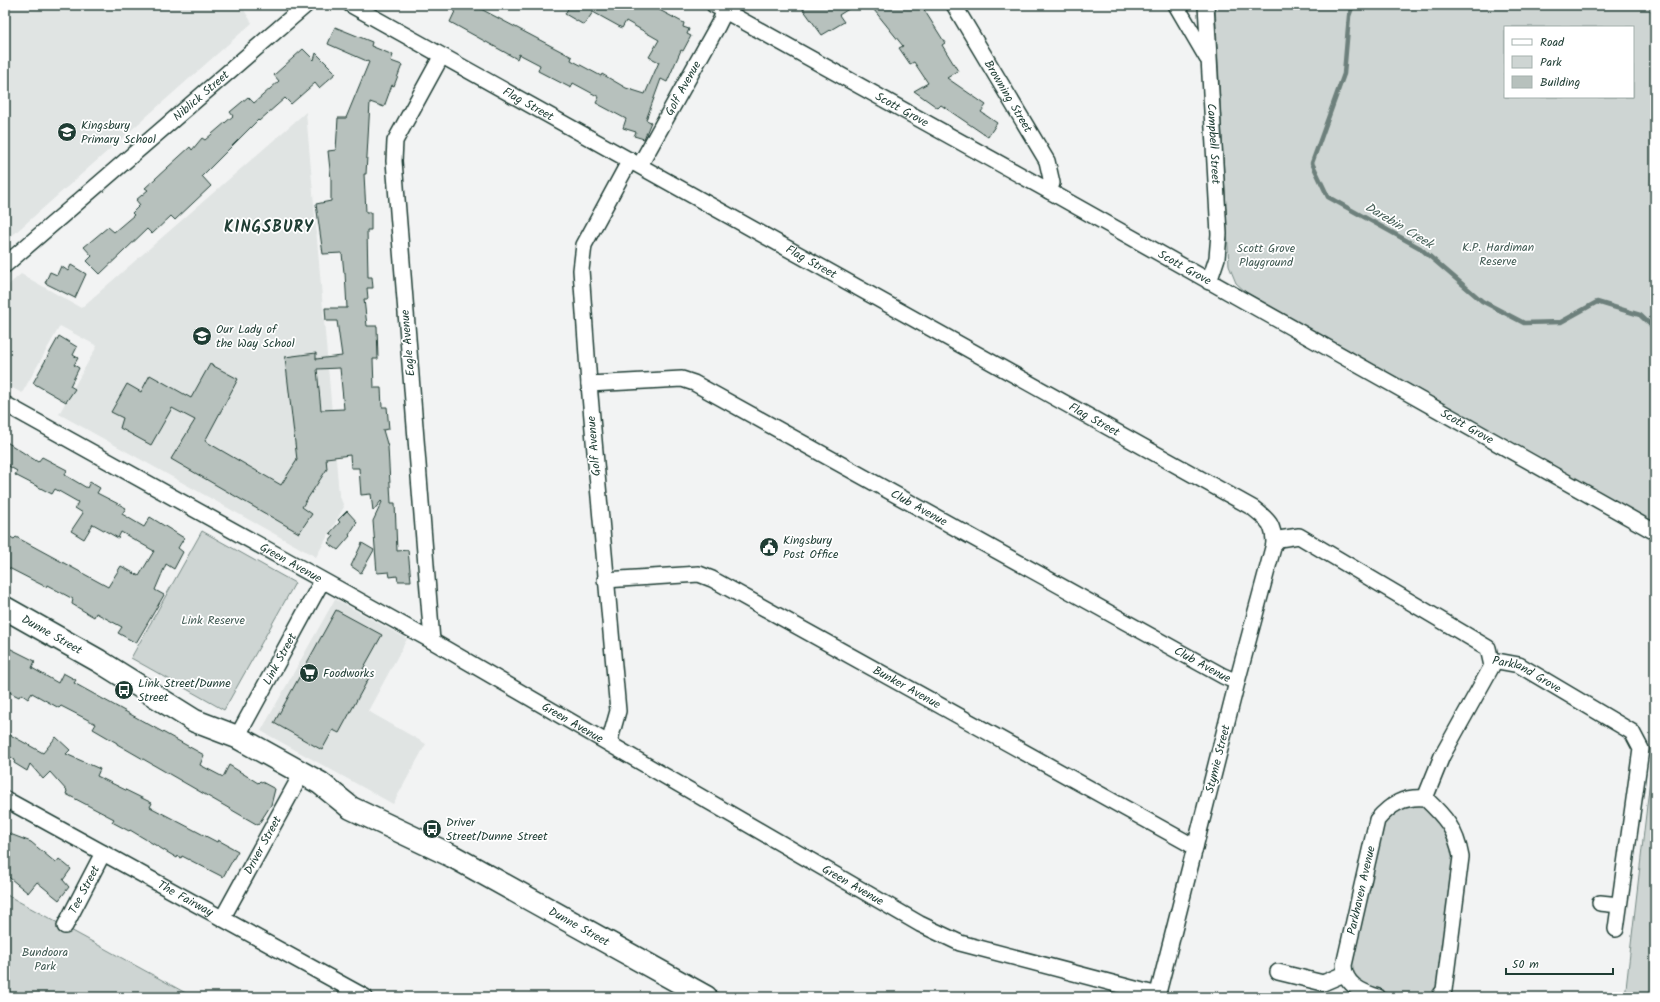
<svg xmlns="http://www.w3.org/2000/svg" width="1660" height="1002" viewBox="0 0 1660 1002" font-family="Kalam,sans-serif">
<rect width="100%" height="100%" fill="#f2f3f3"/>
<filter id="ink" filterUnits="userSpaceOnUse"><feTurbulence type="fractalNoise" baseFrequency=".025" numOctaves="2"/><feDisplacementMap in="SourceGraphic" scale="8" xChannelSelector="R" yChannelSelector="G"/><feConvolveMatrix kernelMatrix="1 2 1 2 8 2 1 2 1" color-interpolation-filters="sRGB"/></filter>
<g filter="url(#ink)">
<!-- built -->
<g fill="#e0e4e3">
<polygon points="5,5 241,5 252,23 5,242"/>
<polygon points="306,112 339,494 344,507 316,557 59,414 97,346 60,326 22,393 5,384 5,288 21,274 81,308"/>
<polygon points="335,599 407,639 368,711 426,744 393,804 261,731"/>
</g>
<!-- green -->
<g fill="#ced5d3" stroke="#768984" fill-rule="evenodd">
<path d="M1215,5H1655V523L1247,293L1236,283L1229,266ZM1505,27H1633V97H1505Z"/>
<polygon points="202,531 295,583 224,710 131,658"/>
<polygon points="1655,734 1655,997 1625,997 1653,753"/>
<path d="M1423,801L1440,819L1457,856L1440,989L1431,997C1400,997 1379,995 1352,979L1348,966L1383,824L1399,806Z"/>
<polygon points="5,894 193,997 5,997"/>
</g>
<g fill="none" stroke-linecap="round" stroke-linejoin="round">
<!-- stream -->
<polyline stroke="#6d807b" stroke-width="4.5" points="1353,5 1349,16 1344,74 1312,163 1328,197 1420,248 1482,301 1524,323 1561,322 1597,302 1640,315 1655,329"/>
</g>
<!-- building -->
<g fill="#b7c1bd" stroke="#1f3d34" fill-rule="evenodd">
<polygon points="458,5 483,5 481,9 572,57 571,60 601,76 602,74 626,88 645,94 659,62 649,57 659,40 626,21 622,28 593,12 584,25 565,14 570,5 650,5 684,23 683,27 689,29 687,34 691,36 683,51 681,50 667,82 661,79 646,120 651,122 644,139 634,136 636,132 623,128 626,119 596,103 599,97 573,83 571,88 538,71 540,65 519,54 517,59 450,22"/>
<polygon points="800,5 855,5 839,15 844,22 822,35"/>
<polygon points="870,5 921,5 945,43 942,45 958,71 947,78 986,105 981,112 997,123 988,137 941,105 938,108 914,91 928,83 914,62 910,64 899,48 903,46"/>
<path d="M335,27L372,42L371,46L393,55L391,61L402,65L394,86L392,85L384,107L370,102L366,174H364L366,212H371V230H367L368,277H372L373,288H367L368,299H364L367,326H377L378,359H373L374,388H381L382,407H387L389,429L383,430L388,447L391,503H395L397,551L408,550L411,581H398L397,576L390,577L389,572L377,573L373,521L382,502L381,501L373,511L371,494L361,495L359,468H351L350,455L326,458L327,469L302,507L312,514L299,533L171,459L195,420L172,408L151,445L120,428L123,418L111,412L127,384L141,392L150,375L191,398L210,364L238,379L205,441L281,485L297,460L285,357L316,353V359L342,356L337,321H326L325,308H347L345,273H344L342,253L323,254L316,204L331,201V179L328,151L336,150L338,118H346L369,62L328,44ZM340,368L344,409L321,410L317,369Z"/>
<polygon points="303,49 314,60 316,53 336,73 319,88 315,83 291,104 285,98 259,121 258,120 202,176 211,186 175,220 171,216 152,234 147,229 100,274 87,261 92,256 84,247 108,227 114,232 134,215 132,213 140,205 136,200 148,190 145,188 190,147 192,150 202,138 205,140 233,116 230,112 248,97 254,103 279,81 274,75"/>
<polygon points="71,265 86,274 75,298 45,283 50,272 57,275 61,266 68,271"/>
<polygon points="59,336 77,347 73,355 78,358 74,365 79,368 70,386 75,389 66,402 33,383"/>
<polygon points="5,441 38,462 42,457 67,470 65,475 87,488 90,482 100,488 97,493 126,508 122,514 144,527 150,517 184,538 178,548 183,552 174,569 166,564 155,590 164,595 136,643 118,633 122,627 96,613 94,617 82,610 72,604 73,599 47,585 46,587 5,566 5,534 14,539 16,537 108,587 121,566 139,576 154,551 121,532 118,538 93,524 84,539 71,531 83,513 75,508 78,502 55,489 52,494 15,475 17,471 5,464"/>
<polygon points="347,511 357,522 349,535 350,536 338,550 328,543 334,536 330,533 340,522 338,520"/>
<polygon points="362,543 374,550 361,573 351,566"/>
<polygon points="336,610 382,635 363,669 371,674 339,733 333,730 322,750 274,723"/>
<polygon points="5,646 35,661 32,668 58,683 63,673 76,680 74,683 204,755 200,765 223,777 229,765 258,783 260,781 275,789 271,805 258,825 117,744 117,743 93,729 96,724 61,706 59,708 32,693 28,699 21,694 19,697 5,690"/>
<polygon points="5,732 43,753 56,737 70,750 66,754 100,769 97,776 152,803 150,807 217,842 218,840 238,851 223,877 182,856 181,858 178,856 177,858 130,830 129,831 112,822 114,819 66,794 67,791 50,772 43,779 30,764 27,771 14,763 15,760 5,753"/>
<polygon points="5,832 31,842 56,863 59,859 71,869 63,880 69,887 59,900 37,882 28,893 5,874"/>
</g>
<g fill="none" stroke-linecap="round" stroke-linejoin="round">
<defs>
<g id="minor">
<path id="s1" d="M351,5L1253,508C1268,520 1274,524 1274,544L1237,682L1157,997"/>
<path id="s2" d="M714,5L1049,191L1655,532"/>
<path id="s3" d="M954,5L1047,161L1052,183L1049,191"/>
<polyline points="1176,5 1207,58"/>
<path id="s4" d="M1206,5L1219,234L1217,258L1209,282"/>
<path id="s5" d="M640,165L718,25L725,11L723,5"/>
<path id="s6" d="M5,265L306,5"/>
<path id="s7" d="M589,384L682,379L694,383L1223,676L1237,682"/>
<path id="s8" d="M5,404L432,641L920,924L960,943L1158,995"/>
<polyline points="1274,544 1279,539 1299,536 1488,648 1492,666 1442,756 1425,798"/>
<path id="s9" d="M605,580L699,574L712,579L1195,847"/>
<polyline points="432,641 394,161 395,141 441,57"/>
<path id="s10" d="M1492,660L1519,665L1632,732L1641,749L1616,929"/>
<path id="s11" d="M237,737L322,581"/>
<polyline points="609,743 618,711 589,384 581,270 584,245 630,160"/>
<path id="s12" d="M5,799L365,997"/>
<polyline points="1600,903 1619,905"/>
<path id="s13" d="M223,917L302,773"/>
<path id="s14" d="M65,926L103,853"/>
<polyline points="1278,972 1323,983 1344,974"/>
<path id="s15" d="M1378,997C1361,992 1344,984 1344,965L1377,820C1391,804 1404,796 1425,798C1445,817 1456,829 1461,857L1444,990L1439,997"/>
</g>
<g id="secondary">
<path id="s16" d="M5,608L99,661L195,721L237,737L320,783L351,808L452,856L706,997"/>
</g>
</defs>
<!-- minor casing -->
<use href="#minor" stroke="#1f3d34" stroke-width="18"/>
<!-- secondary casing -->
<use href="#secondary" stroke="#1f3d34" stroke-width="25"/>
<!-- minor -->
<use href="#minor" stroke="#fff" stroke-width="15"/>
<!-- secondary -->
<use href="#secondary" stroke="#fff" stroke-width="22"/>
</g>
</g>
<!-- icons -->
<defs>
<symbol id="school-disc" viewBox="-11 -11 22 22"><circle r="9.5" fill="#1f3d34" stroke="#fff"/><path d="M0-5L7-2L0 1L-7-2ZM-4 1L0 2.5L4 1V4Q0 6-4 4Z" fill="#fff"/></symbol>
<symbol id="civic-disc" viewBox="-11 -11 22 22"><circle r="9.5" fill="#1f3d34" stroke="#fff"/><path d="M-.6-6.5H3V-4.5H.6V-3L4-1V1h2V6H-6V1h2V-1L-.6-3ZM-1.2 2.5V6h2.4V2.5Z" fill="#fff"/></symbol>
<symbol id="supermarket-disc" viewBox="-11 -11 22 22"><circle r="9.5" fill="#1f3d34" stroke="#fff"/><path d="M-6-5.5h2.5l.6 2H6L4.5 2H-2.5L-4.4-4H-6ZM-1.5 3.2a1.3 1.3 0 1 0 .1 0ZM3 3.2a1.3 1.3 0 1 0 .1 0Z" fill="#fff"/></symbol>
<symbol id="bus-disc" viewBox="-11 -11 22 22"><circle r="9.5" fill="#1f3d34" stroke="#fff"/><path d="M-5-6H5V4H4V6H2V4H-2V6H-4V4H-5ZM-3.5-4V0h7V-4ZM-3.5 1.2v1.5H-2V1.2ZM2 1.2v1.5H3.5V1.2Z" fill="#fff"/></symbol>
</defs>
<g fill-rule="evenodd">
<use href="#school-disc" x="56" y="121" width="22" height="22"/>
<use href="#school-disc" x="191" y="325" width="22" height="22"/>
<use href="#civic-disc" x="758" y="536" width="22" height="22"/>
<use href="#supermarket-disc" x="298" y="662" width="22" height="22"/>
<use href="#bus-disc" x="113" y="679" width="22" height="22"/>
<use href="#bus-disc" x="421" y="818" width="22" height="22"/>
</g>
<g text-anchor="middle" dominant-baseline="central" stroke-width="3.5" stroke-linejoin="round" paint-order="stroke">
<!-- street labels -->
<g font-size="12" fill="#1f3d34" stroke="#fff">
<text stroke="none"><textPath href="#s5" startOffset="88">Golf Avenue</textPath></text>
<text stroke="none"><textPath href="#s6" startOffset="259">Niblick Street</textPath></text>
<text stroke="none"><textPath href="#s3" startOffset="106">Browning Street</textPath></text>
<text stroke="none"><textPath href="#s1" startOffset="203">Flag Street</textPath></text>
<text stroke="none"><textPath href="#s2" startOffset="215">Scott Grove</textPath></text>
<text stroke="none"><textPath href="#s4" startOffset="139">Campbell Street</textPath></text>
<text stroke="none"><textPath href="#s1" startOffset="527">Flag Street</textPath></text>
<text stroke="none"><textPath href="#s2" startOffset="539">Scott Grove</textPath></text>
<text transform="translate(408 343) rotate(-95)">Eagle Avenue</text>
<text stroke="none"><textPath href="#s1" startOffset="851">Flag Street</textPath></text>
<text stroke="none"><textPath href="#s2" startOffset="863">Scott Grove</textPath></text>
<text transform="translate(594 446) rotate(-95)">Golf Avenue</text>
<text stroke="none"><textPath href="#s7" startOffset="363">Club Avenue</textPath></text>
<text stroke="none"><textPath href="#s8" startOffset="327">Green Avenue</textPath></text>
<text stroke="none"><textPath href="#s16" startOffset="54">Dunne Street</textPath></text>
<text stroke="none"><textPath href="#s11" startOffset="89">Link Street</textPath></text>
<text stroke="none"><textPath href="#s7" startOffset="687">Club Avenue</textPath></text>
<text stroke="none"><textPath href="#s10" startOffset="38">Parkland Grove</textPath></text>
<text stroke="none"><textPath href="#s9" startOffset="331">Bunker Avenue</textPath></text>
<text stroke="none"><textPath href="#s8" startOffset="651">Green Avenue</textPath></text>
<text transform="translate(1218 759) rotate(-76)">Stymie Street</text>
<text stroke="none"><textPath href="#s13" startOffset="82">Driver Street</textPath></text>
<text stroke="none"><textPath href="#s8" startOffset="975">Green Avenue</textPath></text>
<text stroke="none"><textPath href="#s14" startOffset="41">Tee Street</textPath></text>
<text stroke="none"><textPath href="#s15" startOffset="127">Parkhaven Avenue</textPath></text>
<text stroke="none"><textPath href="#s12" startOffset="206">The Fairway</textPath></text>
<text stroke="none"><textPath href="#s16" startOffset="658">Dunne Street</textPath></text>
</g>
<!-- poi labels -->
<g font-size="12" fill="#1f3d34" stroke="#fff" text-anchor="start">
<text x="81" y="125">Kingsbury<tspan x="81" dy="14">Primary School</tspan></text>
<text x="216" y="329">Our Lady of<tspan x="216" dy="14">the Way School</tspan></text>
<text x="783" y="540">Kingsbury<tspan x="783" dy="14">Post Office</tspan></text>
<text x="323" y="673">Foodworks</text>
<text x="138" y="683">Link Street/Dunne<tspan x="138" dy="14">Street</tspan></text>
<text x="446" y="822">Driver<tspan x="446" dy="14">Street/Dunne Street</tspan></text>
</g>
<!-- park labels -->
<g font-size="12" fill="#425b54" stroke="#fff">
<text x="1498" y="247">K.P. Hardiman<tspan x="1498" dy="14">Reserve</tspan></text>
<text x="1266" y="248">Scott Grove<tspan x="1266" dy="14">Playground</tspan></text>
<text x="213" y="620">Link Reserve</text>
<text x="45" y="952">Bundoora<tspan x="45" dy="14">Park</tspan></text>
</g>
<!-- water labels -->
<g font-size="13" font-style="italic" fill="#465f57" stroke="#fff">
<text transform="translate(1399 226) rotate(31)">Darebin Creek</text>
</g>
<!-- district labels -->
<g font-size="16" font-weight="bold" letter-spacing="1" fill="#1f3d34" stroke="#fff">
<text x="269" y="227">KINGSBURY</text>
</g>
</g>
<!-- margin -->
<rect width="1660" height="1002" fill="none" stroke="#fff" stroke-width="20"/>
<rect x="10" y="10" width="1640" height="982" fill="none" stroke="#1f3d34" stroke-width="1.5" filter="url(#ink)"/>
<!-- legend -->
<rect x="1504" y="26" width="130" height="72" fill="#ffffff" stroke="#a5b1ae"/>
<rect x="1512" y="39" width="20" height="6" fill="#ffffff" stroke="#a5b1ae"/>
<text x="1540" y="46" font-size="12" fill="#1f3d34">Road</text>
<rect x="1512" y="56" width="20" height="12" fill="#ced5d3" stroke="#a5b1ae"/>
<text x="1540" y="66" font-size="12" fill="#1f3d34">Park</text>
<rect x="1512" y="76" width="20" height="12" fill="#b7c1bd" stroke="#a5b1ae"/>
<text x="1540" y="86" font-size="12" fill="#1f3d34">Building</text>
<!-- scale -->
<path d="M1506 968v6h107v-6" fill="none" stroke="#1f3d34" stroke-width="2"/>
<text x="1512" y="968" font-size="12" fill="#1f3d34" stroke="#ffffff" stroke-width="3" paint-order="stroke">50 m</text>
</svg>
